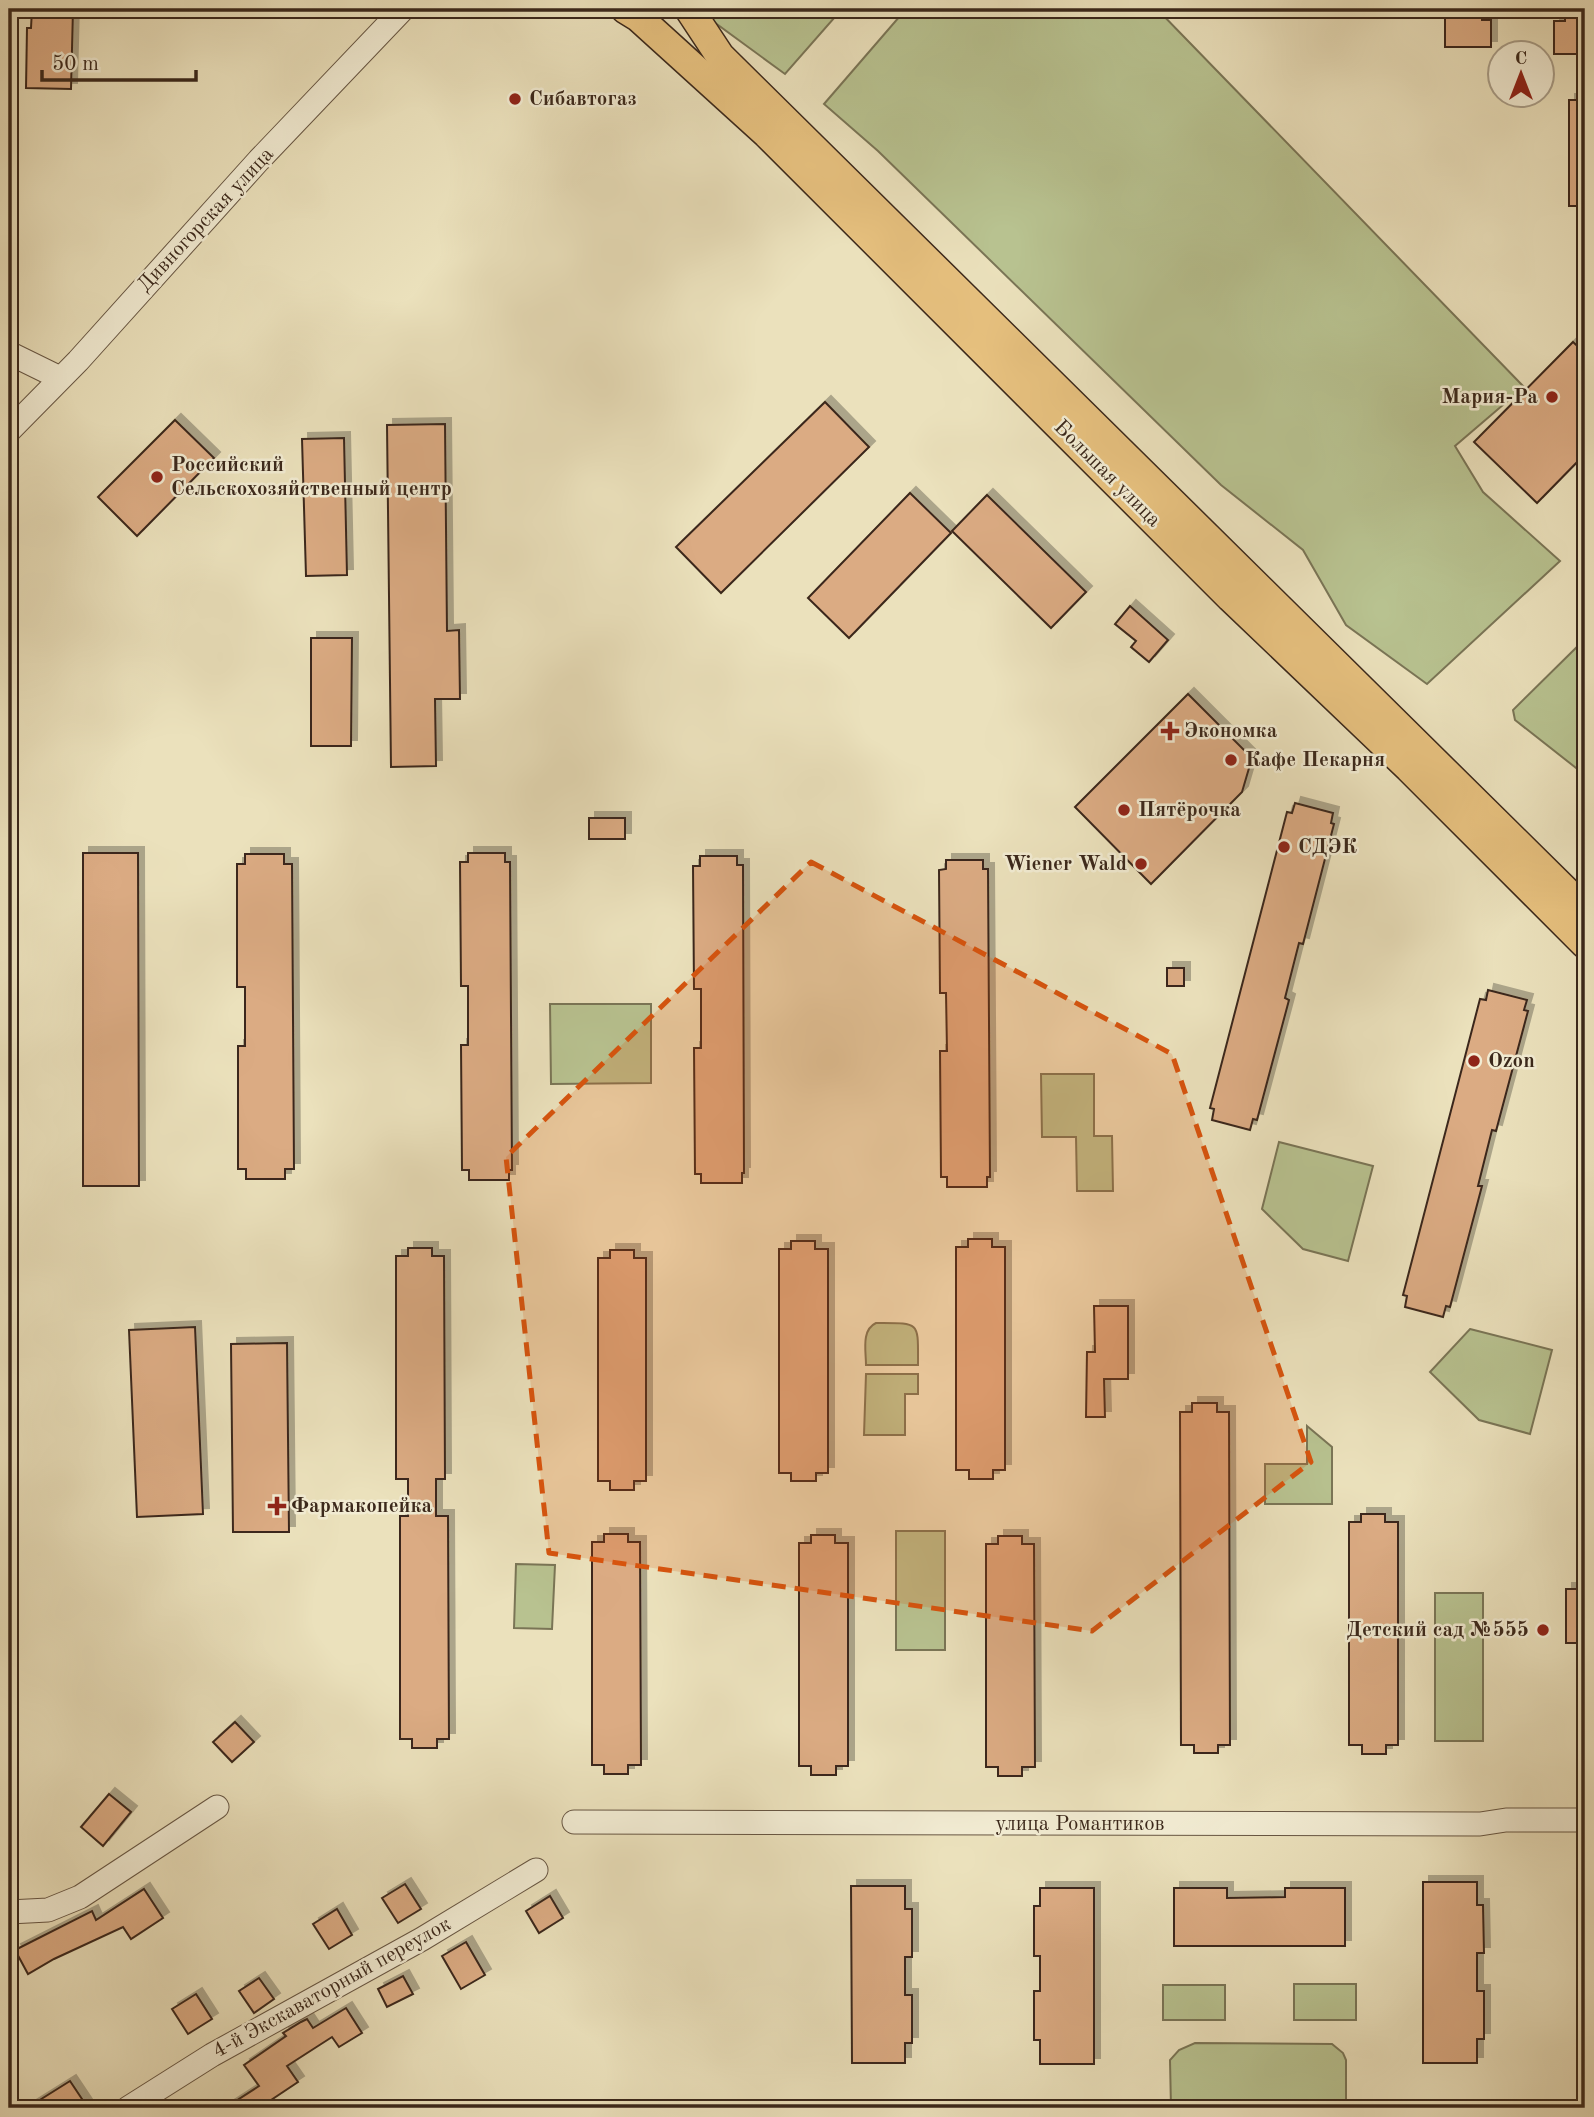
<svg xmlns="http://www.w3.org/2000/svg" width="1594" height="2117" viewBox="0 0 1594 2117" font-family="'Old Standard TT',serif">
<defs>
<filter id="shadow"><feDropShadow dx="6" dy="-6" stdDeviation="0" flood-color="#0004"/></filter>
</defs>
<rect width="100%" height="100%" fill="#ebe1bc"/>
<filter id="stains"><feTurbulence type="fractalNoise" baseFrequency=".00286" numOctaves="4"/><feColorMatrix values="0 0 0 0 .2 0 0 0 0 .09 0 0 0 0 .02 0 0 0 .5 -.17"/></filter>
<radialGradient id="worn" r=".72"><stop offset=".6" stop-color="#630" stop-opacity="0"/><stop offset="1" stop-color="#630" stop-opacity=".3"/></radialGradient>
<!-- green -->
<g fill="#b8c290" stroke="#7a7556" stroke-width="2">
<polygon points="707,9 842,9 785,74 714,22"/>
<polygon points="906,9 1157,9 1524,387 1455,446 1483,492 1560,561 1427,684 1346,625 1303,550 1221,485 878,151 824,104"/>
<polygon points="1585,639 1585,775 1515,720 1513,710"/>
<polygon points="550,1004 651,1004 651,1083 551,1084"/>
<polygon points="1041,1074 1094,1074 1094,1136 1112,1136 1113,1191 1077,1191 1076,1137 1042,1137"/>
<polygon points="1279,1142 1373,1166 1348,1261 1303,1249 1262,1209"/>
<path d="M876,1323C921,1323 918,1321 918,1365H866C866,1351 861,1330 876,1323Z"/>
<polygon points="1470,1329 1552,1350 1530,1434 1479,1420 1430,1372"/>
<polygon points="866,1374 918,1374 918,1394 905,1394 905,1435 864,1435"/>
<polygon points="1307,1426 1332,1447 1332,1504 1265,1504 1265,1464 1307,1464"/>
<rect x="896" y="1531" width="49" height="119"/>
<polygon points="516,1564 555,1565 552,1629 514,1628"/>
<rect x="1435" y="1593" width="48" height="148"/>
<rect x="1294" y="1984" width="62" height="36"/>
<rect x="1163" y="1985" width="62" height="35"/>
<polygon points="1195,2043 1332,2044 1343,2053 1346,2060 1346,2108 1171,2108 1170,2060 1179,2050"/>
</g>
<!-- building -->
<g fill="#dbab83" stroke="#3b281b" stroke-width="2" filter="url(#shadow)">
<polygon points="32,9 73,9 71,89 26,88 27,28 31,28"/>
<polygon points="1445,9 1482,9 1482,20 1491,20 1491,47 1445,47"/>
<polygon points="1565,9 1585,9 1585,54 1554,54 1554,21 1565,21"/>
<rect x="1569" y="100" width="16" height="106"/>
<polygon points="1573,342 1585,353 1585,454 1537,503 1474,442"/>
<polygon points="825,402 869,447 721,593 676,547"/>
<polygon points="175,420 214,458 137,536 98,497"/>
<polygon points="445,424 447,631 459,630 460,699 435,699 436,766 391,767 387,425"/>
<polygon points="344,438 347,575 306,576 302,439"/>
<polygon points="910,493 951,533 849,638 808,598"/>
<polygon points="987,495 1086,592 1051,628 952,531"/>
<polygon points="1130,606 1168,640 1149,662 1131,647 1136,641 1115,624"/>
<polygon points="311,638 352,638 351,746 311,746"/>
<polygon points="1188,694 1252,758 1242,792 1151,884 1075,807"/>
<polygon points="1295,803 1333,813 1331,823 1334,824 1303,944 1299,943 1285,998 1289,1000 1257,1120 1253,1119 1250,1130 1212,1120 1214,1109 1210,1108 1287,812 1292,813"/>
<rect x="589" y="818" width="36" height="21"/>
<polygon points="83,853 138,853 139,1186 83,1186"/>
<polygon points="468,853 505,853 505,862 510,862 512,1170 509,1170 509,1180 469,1180 469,1170 462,1170 461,1045 468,1045 468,986 461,986 460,862 468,862"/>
<polygon points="245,854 284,854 284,864 292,864 294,1169 285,1169 285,1179 246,1179 246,1169 238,1169 238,1046 245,1046 245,987 237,987 237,864 245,864"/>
<polygon points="700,856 737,856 737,865 743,865 744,1173 742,1173 742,1183 701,1183 701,1174 695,1174 694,1048 701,1048 701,989 694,989 693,866 700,866"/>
<polygon points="946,860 983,860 983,869 988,869 990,1177 987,1177 987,1187 947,1187 947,1177 941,1177 940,1051 947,1051 946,993 940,993 939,870 946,869"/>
<rect x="1167" y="968" width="17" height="18"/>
<polygon points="1488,990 1527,1000 1524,1010 1528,1011 1496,1131 1492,1130 1478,1186 1482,1186 1450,1307 1446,1306 1443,1317 1405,1307 1407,1296 1403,1295 1480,999 1486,1000"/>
<polygon points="968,1239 992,1239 992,1247 1005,1247 1005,1470 993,1470 993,1479 969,1479 969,1470 956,1470 956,1247 968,1247"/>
<polygon points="791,1241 815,1241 815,1249 828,1249 828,1473 816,1473 816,1481 791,1481 791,1473 779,1473 779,1249 791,1249"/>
<polygon points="408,1248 432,1248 432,1256 444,1256 445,1479 436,1479 436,1516 448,1516 449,1739 437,1739 437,1748 412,1748 412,1739 400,1739 400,1516 408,1516 408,1479 396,1479 396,1256 408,1256"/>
<polygon points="610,1250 634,1250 634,1258 646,1258 646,1481 634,1481 634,1490 610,1490 610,1481 598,1481 598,1258 610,1258"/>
<polygon points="1094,1306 1128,1306 1128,1379 1104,1379 1105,1417 1086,1417 1087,1352 1095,1352"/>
<polygon points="195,1327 203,1514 137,1517 129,1330"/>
<polygon points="287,1343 289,1532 233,1532 231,1344"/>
<polygon points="1192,1403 1217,1403 1217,1412 1229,1412 1230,1745 1218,1745 1218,1753 1194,1753 1194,1745 1181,1745 1180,1412 1192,1412"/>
<polygon points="1361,1514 1385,1514 1385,1522 1398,1522 1398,1745 1386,1745 1386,1754 1362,1754 1362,1745 1349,1745 1349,1522 1361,1522"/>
<polygon points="604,1534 628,1534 628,1542 640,1542 641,1765 628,1765 628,1774 604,1774 604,1765 592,1765 592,1542 604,1542"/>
<polygon points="811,1535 835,1535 835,1543 848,1543 848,1766 836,1766 836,1775 811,1775 811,1766 799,1766 799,1543 811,1543"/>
<polygon points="998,1536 1022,1536 1022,1544 1034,1544 1035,1767 1022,1767 1022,1776 998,1776 998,1767 986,1767 986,1544 998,1544"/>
<rect x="1566" y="1589" width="19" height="54"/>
<polygon points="235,1722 254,1742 232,1762 213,1742"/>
<polygon points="109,1794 131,1812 103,1846 81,1827"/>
<polygon points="1423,1882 1477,1882 1477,1905 1483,1905 1484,1953 1477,1953 1477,1991 1484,1991 1484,2039 1477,2039 1477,2063 1423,2063"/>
<polygon points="405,1884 421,1909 398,1923 382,1898"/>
<polygon points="851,1886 905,1886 905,1909 912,1909 912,1957 905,1957 905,1995 912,1995 912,2043 905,2043 905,2063 852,2063"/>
<polygon points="1040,1888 1094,1888 1094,2064 1040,2064 1040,2040 1034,2040 1034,1991 1040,1991 1040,1956 1034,1956 1034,1906 1040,1906"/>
<polygon points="1174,1888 1227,1888 1227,1898 1285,1897 1285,1888 1345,1888 1345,1946 1174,1946"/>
<polygon points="144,1889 163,1918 131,1939 123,1927 54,1959 28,1974 15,1950 92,1911 96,1920"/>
<polygon points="550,1896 563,1918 539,1933 526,1911"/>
<polygon points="337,1909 352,1935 329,1949 313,1924"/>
<polygon points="466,1942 485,1975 461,1989 442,1956"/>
<polygon points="403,1976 413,1994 387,2007 378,1989"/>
<polygon points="259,1978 274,1999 254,2013 239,1991"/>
<polygon points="196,1994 212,2019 188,2034 172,2009"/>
<polygon points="346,2008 362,2033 339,2047 332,2037 287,2066 298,2082 259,2108 225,2108 259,2086 244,2065 286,2036 283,2033 301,2022 307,2019 313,2028"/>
<polygon points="70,2081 88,2108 27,2108"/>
</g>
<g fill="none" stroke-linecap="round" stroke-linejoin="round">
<defs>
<g id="minor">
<polyline points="9,353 60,378"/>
<polyline points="9,431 78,361 259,160 403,9"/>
<polyline points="574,1822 1480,1824 1506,1820 1585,1820"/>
<polyline points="9,1912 48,1910 80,1897 217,1807"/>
<polyline points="128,2108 212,2055 422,1939 536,1870"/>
</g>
<g id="major">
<polyline points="625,9 638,17 767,134 1231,598 1409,768 1585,944"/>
<polyline points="689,9 720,56 1585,910"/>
</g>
</defs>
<!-- minor casing -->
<use href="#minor" stroke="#675643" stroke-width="25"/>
<!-- major casing -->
<use href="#major" stroke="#3b281b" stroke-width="31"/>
<!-- minor -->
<use href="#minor" stroke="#f2ecd3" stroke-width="23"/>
<!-- major -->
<use href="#major" stroke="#e6c07e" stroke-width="28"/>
</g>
<!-- marked area -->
<path fill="#d7540e" fill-opacity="0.2" stroke="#d7540e" stroke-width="5" stroke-dasharray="14 9" stroke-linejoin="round" d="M811,862L1172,1054L1311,1462L1092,1631L549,1553L506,1157Z"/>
<!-- markers -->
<g fill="#8f2418" stroke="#f2ecd3" stroke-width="2.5">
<circle cx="515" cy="99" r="7"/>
<circle cx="1552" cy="397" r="7"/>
<circle cx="157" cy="477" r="7"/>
<path d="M1166.5 720.5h7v7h7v7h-7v7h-7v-7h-7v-7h7z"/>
<circle cx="1231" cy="760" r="7"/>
<circle cx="1124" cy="810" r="7"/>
<circle cx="1284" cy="847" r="7"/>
<circle cx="1141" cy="864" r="7"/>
<circle cx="1474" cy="1061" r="7"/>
<path d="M273.5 1495.5h7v7h7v7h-7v7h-7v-7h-7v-7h7z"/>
<circle cx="1543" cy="1630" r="7"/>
</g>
<g text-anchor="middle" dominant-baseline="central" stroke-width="5" stroke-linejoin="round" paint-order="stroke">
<!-- poi labels -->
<g font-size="21" font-weight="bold" fill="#3b281b" stroke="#f2ecd3" text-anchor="start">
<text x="529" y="99">Сибавтогаз</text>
<text x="1538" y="397" text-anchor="end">Мария-Ра</text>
<text x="171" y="465">Российский<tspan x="171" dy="24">Сельскохозяйственный центр</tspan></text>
<text x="1184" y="731">Экономка</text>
<text x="1245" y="760">Кафе Пекарня</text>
<text x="1138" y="810">Пятёрочка</text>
<text x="1298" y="847">СДЭК</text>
<text x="1127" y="864" text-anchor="end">Wiener Wald</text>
<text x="1488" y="1061">Ozon</text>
<text x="291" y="1506">Фармакопейка</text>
<text x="1529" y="1630" text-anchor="end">Детский сад №555</text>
</g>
<!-- street labels -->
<g font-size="21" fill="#3b281b" stroke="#f2ecd3">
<text transform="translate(206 220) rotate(-47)">Дивногорская улица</text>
<text transform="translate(1107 474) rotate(45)">Большая улица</text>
<text x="1080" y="1824">улица Романтиков</text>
<text transform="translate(332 1988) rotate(-29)">4-й Экскаваторный переулок</text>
</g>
</g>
<!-- margin -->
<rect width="1594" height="2117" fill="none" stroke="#ebe1bc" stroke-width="35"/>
<rect x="10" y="10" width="1573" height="2096" fill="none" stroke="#3b281b" stroke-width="3.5"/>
<rect x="18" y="18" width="1559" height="2082" fill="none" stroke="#3b281b" stroke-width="2"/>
<!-- north arrow -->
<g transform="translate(1521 74)"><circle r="33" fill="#f2ecd3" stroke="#a99e89" stroke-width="2"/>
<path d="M0-5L12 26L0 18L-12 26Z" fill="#8f2418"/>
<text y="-10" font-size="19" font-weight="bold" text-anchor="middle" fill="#3b281b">С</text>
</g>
<!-- scale -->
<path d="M42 70v10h154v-10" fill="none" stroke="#3b281b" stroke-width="3.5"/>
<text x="52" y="70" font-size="21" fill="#3b281b" stroke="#f2ecd3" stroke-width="5" paint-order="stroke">50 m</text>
<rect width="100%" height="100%" filter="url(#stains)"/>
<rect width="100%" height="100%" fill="url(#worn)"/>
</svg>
